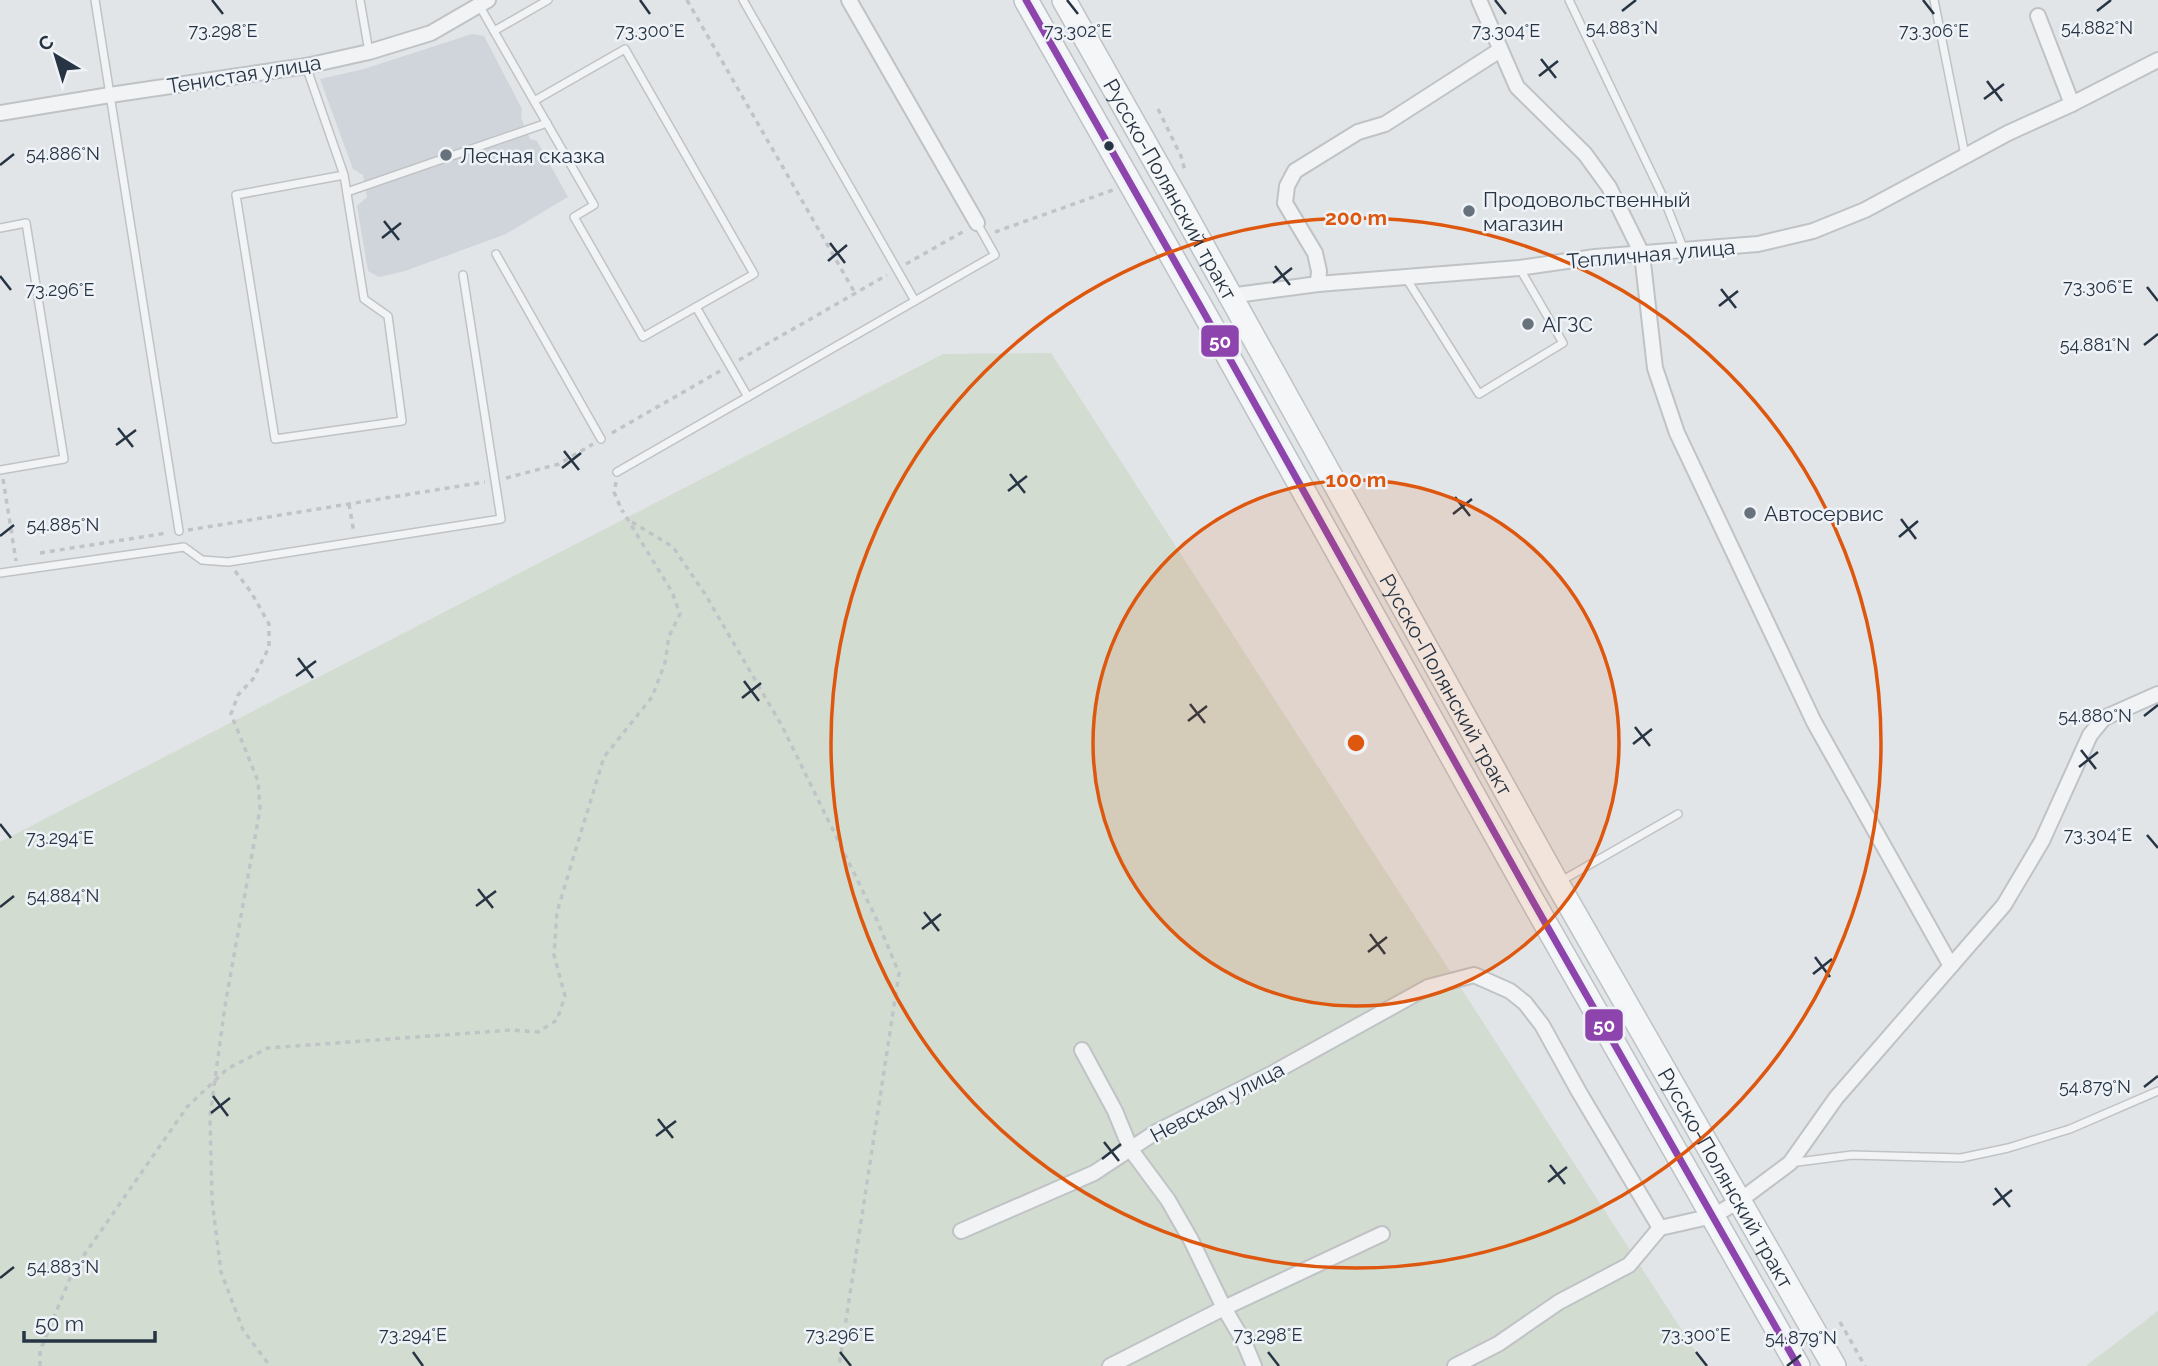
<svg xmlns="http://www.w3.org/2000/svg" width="2158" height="1366" viewBox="0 0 2158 1366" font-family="Raleway,sans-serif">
<rect width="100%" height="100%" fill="#e2e5e7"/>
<!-- built -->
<polygon fill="#cfd5db" points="472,34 484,36 522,109 521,118 530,139 537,141 568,197 506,234 405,271 379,277 368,271 357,206 367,197 363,175 353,169 320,79 364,69"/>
<!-- green -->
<g fill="#d3dcd1">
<polygon points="1051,353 1705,1366 0,1366 0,842 943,354"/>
<polygon points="2158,1311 2158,1366 2087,1366 2087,1365"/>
</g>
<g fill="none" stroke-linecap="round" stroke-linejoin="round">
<defs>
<g id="service">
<polyline points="95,0 179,531"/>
<polyline points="360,0 369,52"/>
<polyline points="743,0 915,301"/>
<polyline points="1569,0 1664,199 1684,250"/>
<polyline points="1934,0 1965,155"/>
<polyline points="479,5 534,101 625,49 754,274 643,337 574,217 594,205 534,101"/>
<polyline points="494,31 548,0"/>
<polyline points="306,66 344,175 364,299 388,316 402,421 275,439 236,195 344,175"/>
<polyline points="347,192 547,123"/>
<polyline points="0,228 26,223 64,459 0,470"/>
<polyline points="496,254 601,439"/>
<polyline points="1406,278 1479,394 1563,343 1520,269"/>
<polyline points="696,307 748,397"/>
<polyline points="617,472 995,255 977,223"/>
<polyline points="0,573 184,547 202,560 228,562 501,519 463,275"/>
<polyline points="1561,881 1678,814"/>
<polyline points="1790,1163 1852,1155 1961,1158 2008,1148 2070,1129 2158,1091"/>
</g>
<g id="minor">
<polyline points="849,0 977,223"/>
<polyline points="1479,0 1517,87 1585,154 1609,187 1642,254 1655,368 1677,433 1814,722 1951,966"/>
<polyline points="2038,16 2072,104"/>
<polyline points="0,113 110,95 306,66 369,52 431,33 488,0"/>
<polyline points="1318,284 1319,271 1315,253 1285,203 1287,186 1295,171 1358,132 1385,124 1500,50"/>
<polyline points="1229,296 1318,284 1519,268 1595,257 1758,244 1813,231 1865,210 2008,133 2072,104 2158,60"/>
<polyline points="1082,1050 1115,1111 1131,1150 1168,1200 1191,1240 1224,1308 1244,1342 1254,1366"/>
<polyline points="1660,1228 1713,1216 1739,1201 1790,1163 1836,1098 2004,905 2042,841 2090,735 2104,718 2158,694"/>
<polyline points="961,1231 1094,1173 1156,1132 1271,1074 1428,987 1474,975 1510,991 1525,1003 1542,1025 1579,1092 1660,1228"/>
<polyline points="1110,1366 1224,1308 1382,1234"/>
<polyline points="1455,1366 1498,1344 1559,1302 1629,1265 1660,1228"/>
</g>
<g id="primary">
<polyline points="1026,0 1203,311 1531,898 1798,1366"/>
<path id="s1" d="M1064,0L1176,198L1557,883L1834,1366"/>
</g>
</defs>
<!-- service casing -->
<use href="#service" stroke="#c0c3c5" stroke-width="10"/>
<!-- minor casing -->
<use href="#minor" stroke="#c0c3c5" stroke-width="18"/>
<!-- primary casing -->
<use href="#primary" stroke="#bdc2c5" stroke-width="26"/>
<!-- path -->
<g stroke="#c0c4c7" stroke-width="3.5" stroke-dasharray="5 5" stroke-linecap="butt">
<polyline points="687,0 855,293"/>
<polyline points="1158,109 1181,156 1185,171"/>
<polyline points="995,232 1113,190"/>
<polyline points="906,264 966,230"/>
<polyline points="739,360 887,275"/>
<polyline points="612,433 720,371"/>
<polyline points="506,478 559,464 593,444"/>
<polyline points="3,479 16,561"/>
<polyline points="616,482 614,492 622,511"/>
<polyline points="349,504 354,533"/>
<polyline points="632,522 673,547 705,594 782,726 876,918 899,973 839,1366"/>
<polyline points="188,530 485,482"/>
<polyline points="40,553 167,533"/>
<polyline points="235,571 251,592 269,624 269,647 253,679 238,695 231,714 258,781 260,809 225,1006 210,1116 212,1200 221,1272 243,1330 270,1366"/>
<polyline points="1840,1322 1865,1366"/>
<polyline points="40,1366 40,1351 73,1271 187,1107 227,1069 268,1048 511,1030 538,1032 557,1020 565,996 554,955 557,912 575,852 604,757 652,697 665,663 669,636 680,614 672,592 622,510"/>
</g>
<!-- service -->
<use href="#service" stroke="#f1f3f4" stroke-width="7"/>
<!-- minor -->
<use href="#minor" stroke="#f1f3f4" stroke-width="14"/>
<!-- primary -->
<use href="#primary" stroke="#f5f6f7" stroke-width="23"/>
<defs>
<polyline id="bus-1" points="1026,0 1203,311 1531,898 1798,1366"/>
</defs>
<!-- bus-1 casing -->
<use href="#bus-1" stroke="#eff3f7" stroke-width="12"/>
<!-- bus-1 -->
<use href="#bus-1" stroke="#8e44ad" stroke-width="7"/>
</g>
<!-- ticks -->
<path fill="none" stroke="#263443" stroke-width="2.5" d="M212,0L223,14M640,0L650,14M1067,0L1078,14M1495,0L1506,14M1923,0L1934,14M1622,11L1636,0M2097,11L2111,0M1541,59L1556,78M1539,76L1558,61M1987,81L2002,101M1984,99L2004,84M0,165L14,154M384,221L399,240M382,238L401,223M830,243L845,263M828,261L847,245M1275,266L1290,285M0,276L11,290M1273,283L1292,268M2147,287L2158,301M1721,289L1736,308M1719,306L1738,291M2144,345L2158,334M118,428L133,447M116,445L136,430M564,451L579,470M562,468L581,453M1010,474L1025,493M1008,491L1027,476M1455,497L1470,516M1453,514L1472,499M1901,519L1916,539M0,536L14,525M1899,537L1918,521M298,658L313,678M296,676L316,661M744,681L759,701M742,698L761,683M1190,704L1205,723M2144,716L2158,705M1188,721L1207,706M1635,727L1650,746M1633,744L1652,729M2081,750L2096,769M2079,767L2098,752M0,824L11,838M2147,835L2158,848M478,889L493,908M476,906L496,891M0,907L14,896M924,912L939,931M922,929L941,914M1370,934L1385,954M1368,952L1387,937M1815,957L1830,977M1813,974L1832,959M2144,1087L2158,1076M213,1096L228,1116M211,1113L230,1098M658,1119L673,1138M656,1136L676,1121M1104,1142L1119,1161M1102,1159L1121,1144M1550,1165L1565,1184M1548,1182L1567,1167M1995,1188L2010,1207M1993,1205L2012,1190M0,1278L14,1267M413,1352L423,1366M840,1352L851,1366M1268,1352L1279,1366M1696,1352L1707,1366M1787,1366L1801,1355"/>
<!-- distance rings -->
<circle cx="1356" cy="743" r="263" fill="#de570f" fill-opacity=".12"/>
<g fill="none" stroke="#de570f" stroke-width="3.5">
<circle cx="1356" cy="743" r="263"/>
<circle cx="1356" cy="743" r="525"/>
</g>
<!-- markers -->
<circle fill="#263443" stroke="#eff3f7" stroke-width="2.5" cx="1109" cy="146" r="6"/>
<g fill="#68727c" stroke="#eff3f7" stroke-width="2.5">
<circle cx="446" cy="155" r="7"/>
<circle cx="1469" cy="211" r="7"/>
<circle cx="1528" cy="324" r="7"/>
<circle cx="1750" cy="513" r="7"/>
</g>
<g text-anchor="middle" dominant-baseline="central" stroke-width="5" stroke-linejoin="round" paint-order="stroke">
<!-- street labels -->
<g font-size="21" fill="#263443" stroke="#eff3f7">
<text transform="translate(244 74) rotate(-9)">Тенистая улица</text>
<text stroke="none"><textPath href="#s1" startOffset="217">Русско-Полянский тракт</textPath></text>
<text transform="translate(1651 254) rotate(-5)">Тепличная улица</text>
<text stroke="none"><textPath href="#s1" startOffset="784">Русско-Полянский тракт</textPath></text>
<text transform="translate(1217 1102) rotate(-28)">Невская улица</text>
<text stroke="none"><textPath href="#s1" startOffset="1351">Русско-Полянский тракт</textPath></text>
</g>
<!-- poi labels -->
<g font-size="21" fill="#263443" stroke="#eff3f7" text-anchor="start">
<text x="460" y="155">Лесная сказка</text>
<text x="1483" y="199">Продовольственный<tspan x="1483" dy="24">магазин</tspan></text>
<text x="1542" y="324">АГЗС</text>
<text x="1764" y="513">Автосервис</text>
</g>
</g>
<g font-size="18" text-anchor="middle" fill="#263443" stroke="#eff3f7" stroke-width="5" stroke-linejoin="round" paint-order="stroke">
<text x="1622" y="34">54.883°N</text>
<text x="2097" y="34">54.882°N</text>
<text x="223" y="37">73.298°E</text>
<text x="650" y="37">73.300°E</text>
<text x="1078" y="37">73.302°E</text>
<text x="1506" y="37">73.304°E</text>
<text x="1934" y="37">73.306°E</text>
<text x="63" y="160">54.886°N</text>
<text x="2098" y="293">73.306°E</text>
<text x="60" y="296">73.296°E</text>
<text x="2095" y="351">54.881°N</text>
<text x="63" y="531">54.885°N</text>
<text x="2095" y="722">54.880°N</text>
<text x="2098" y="841">73.304°E</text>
<text x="60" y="844">73.294°E</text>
<text x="63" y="902">54.884°N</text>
<text x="2095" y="1093">54.879°N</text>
<text x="63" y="1273">54.883°N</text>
<text x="413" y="1341">73.294°E</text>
<text x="840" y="1341">73.296°E</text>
<text x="1268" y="1341">73.298°E</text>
<text x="1696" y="1341">73.300°E</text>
<text x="1801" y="1344">54.879°N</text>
</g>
<circle cx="1356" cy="743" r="10" fill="#de570f" stroke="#eff3f7" stroke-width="3.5"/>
<g font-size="21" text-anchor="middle" font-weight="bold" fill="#de570f" stroke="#eff3f7" stroke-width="5" stroke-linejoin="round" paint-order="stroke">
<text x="1356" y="225">200 m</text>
<text x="1356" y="487">100 m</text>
</g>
<g stroke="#eff3f7" stroke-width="2.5">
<rect x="1200" y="324" width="40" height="34" rx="7" fill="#8e44ad"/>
<rect x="1584" y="1008" width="40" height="34" rx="7" fill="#8e44ad"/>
</g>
<g font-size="19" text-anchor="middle" font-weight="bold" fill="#fff">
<text x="1220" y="348">50</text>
<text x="1604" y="1032">50</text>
</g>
<!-- north arrow -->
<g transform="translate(56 56) rotate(322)" stroke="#eff3f7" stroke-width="5" paint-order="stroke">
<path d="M0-5L12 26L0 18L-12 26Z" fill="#263443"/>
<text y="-10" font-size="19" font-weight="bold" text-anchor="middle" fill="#263443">С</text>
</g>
<!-- scale -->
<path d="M24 1331v10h131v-10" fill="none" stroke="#263443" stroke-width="3.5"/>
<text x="35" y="1331" font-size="21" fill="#263443" stroke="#eff3f7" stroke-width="5" paint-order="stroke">50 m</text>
</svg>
